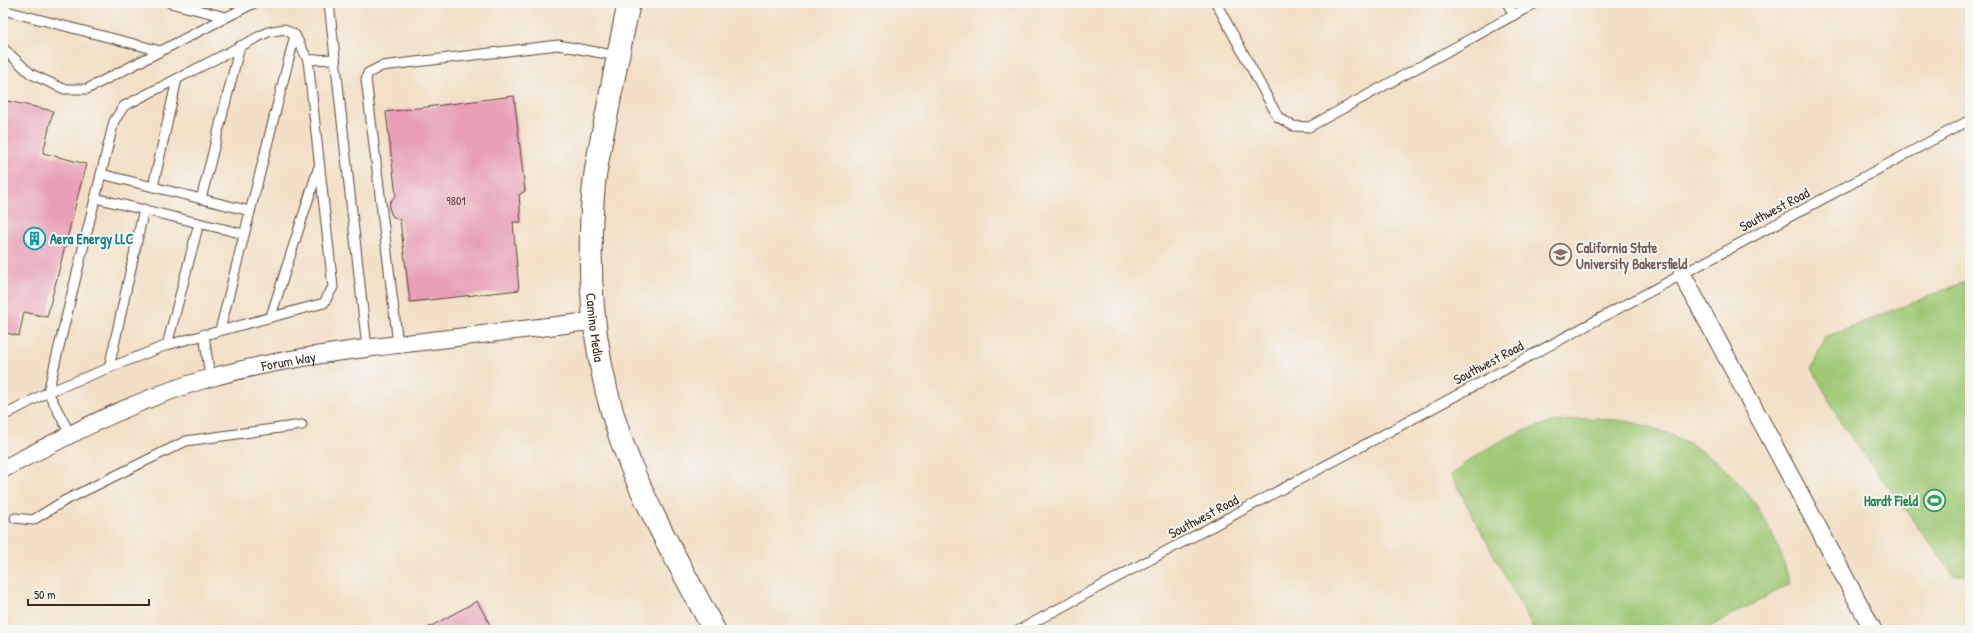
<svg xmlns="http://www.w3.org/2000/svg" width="1973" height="633" viewBox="0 0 1973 633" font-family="'Patrick Hand',sans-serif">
<rect width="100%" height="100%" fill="#f6f6f2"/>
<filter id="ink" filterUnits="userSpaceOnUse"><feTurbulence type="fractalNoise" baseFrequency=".025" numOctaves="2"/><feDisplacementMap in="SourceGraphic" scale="8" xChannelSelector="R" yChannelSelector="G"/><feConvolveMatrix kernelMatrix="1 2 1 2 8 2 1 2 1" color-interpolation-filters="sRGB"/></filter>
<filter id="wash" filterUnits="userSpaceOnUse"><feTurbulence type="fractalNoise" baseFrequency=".012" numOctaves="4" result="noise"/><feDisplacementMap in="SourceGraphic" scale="16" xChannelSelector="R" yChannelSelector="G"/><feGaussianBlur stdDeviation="0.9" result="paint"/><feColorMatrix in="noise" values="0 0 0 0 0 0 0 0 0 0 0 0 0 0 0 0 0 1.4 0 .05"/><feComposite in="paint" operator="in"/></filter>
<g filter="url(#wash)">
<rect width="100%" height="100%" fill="#f3dfc5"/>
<!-- garden -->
<g fill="#9fc874" stroke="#6d7949">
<polygon points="1970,280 1970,574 1954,576 1843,426 1812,368 1825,337"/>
<path d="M1596,418C1609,420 1623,420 1636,423C1720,444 1769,502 1790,584L1704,630H1534L1451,475C1482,449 1516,429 1556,422C1569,419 1583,419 1596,418Z"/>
</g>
<g id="blocks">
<!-- building -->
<g fill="#e89fb7">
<polygon points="514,96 525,191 519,195 521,222 513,222 519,290 410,302 400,220 392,216 389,208 390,202 396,195 386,112"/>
<polygon points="3,100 53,111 43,153 86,164 47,317 24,312 19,336 3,332"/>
<polygon points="477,601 493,630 424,630"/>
</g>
</g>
</g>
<g filter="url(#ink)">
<use href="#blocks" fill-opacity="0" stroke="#574537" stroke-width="1"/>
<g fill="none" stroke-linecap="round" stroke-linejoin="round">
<defs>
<g id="lane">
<polyline points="170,3 226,17"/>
<polyline points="329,3 367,348"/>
<polyline points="1216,3 1278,117 1293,126 1309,127 1536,3"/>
<polyline points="1507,3 1514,15"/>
<polyline points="3,10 161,51"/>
<polyline points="3,48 31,74 64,89 87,89 254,3"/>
<polyline points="101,174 250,211"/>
<polyline points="153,187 177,79"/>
<polyline points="95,198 244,234"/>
<polyline points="201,199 240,46"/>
<polyline points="271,316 318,169"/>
<polyline points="220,330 295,35"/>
<polyline points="204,334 210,378"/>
<polyline points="398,344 366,79 368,73 382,66 558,45 618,56"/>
<polyline points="167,345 199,223"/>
<polyline points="109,368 144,209"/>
<polyline points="3,416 48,392 114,121 124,106 268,32 284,29 295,35 308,60 335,59"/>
<polyline points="70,434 48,392 167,345 324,303 333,287 308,60"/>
<polyline points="15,518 33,520 64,501 186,441 302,425"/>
<polyline points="1019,630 1970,120"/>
</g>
<g id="street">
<polyline points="1682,274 1873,630"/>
<path id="s1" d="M3,469C69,435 134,400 206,379C276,359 347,350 419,342C477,335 535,328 594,321"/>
</g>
<g id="secondary">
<path id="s2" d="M629,3C621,40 614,76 607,113C602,136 597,160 594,184C585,279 594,377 631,466C654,522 686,576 714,630"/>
</g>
</defs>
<!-- lane casing -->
<use href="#lane" stroke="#574537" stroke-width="11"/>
<!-- street casing -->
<use href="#street" stroke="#574537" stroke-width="19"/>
<!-- secondary casing -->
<use href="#secondary" stroke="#574537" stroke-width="24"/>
<!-- lane -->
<use href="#lane" stroke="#fff" stroke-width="9"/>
<!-- street -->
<use href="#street" stroke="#fff" stroke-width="17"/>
<!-- secondary -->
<use href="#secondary" stroke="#fff" stroke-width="22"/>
</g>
</g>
<!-- icons -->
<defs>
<symbol id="building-ring" viewBox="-11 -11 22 22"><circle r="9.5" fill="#f6f6f2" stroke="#0f9aa8" stroke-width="1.5"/><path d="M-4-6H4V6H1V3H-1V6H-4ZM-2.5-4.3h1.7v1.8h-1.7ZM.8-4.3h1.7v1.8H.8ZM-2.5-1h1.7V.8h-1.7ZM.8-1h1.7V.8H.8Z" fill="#0f9aa8"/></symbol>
<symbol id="university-ring" viewBox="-11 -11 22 22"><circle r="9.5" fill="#f6f6f2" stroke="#8d6e63" stroke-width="1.5"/><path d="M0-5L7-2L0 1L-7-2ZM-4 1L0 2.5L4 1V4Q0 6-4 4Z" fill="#8d6e63"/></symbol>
<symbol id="stadium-ring" viewBox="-11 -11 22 22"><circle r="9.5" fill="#f6f6f2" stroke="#2e9e5b" stroke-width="1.5"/><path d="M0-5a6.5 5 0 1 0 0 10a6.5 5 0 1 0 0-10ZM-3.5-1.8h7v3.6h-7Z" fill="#2e9e5b"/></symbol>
</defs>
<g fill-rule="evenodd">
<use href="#building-ring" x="22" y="226" width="25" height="25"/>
<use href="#university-ring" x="1548" y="242" width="25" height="25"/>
<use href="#stadium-ring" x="1922" y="488" width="25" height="25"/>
</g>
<g text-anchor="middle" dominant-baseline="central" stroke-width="4" stroke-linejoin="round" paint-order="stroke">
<!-- number labels -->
<g font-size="12" fill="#664744">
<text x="456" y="200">9801</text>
</g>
<!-- street labels -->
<g font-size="14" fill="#3b2a1e" stroke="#f6f6f2">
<text transform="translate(1774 209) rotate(-28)">Southwest Road</text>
<text stroke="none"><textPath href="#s2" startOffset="328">Camino Media</textPath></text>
<text stroke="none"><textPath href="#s1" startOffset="307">Forum Way</textPath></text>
<text transform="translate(1488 362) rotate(-28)">Southwest Road</text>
<text transform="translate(1203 516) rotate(-28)">Southwest Road</text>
</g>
<!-- culture labels -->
<g font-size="14" font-weight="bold" fill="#0d838f" stroke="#f6f6f2" text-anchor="start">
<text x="50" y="238">Aera Energy LLC</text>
</g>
<!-- education labels -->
<g font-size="14" font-weight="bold" fill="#785e54" stroke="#f6f6f2" text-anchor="start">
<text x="1576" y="247">California State<tspan x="1576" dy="16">University Bakersfield</tspan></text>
</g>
<!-- leisure labels -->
<g font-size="14" font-weight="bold" fill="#27864d" stroke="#f6f6f2" text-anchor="end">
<text x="1918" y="500">Hardt Field</text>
</g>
</g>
<!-- margin -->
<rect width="1973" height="633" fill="none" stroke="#f6f6f2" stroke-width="16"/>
<!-- scale -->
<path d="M28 599v6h121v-6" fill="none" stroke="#3b2a1e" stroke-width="2"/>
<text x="34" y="599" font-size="12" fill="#3b2a1e" stroke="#f6f6f2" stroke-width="3" paint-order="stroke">50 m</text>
</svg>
